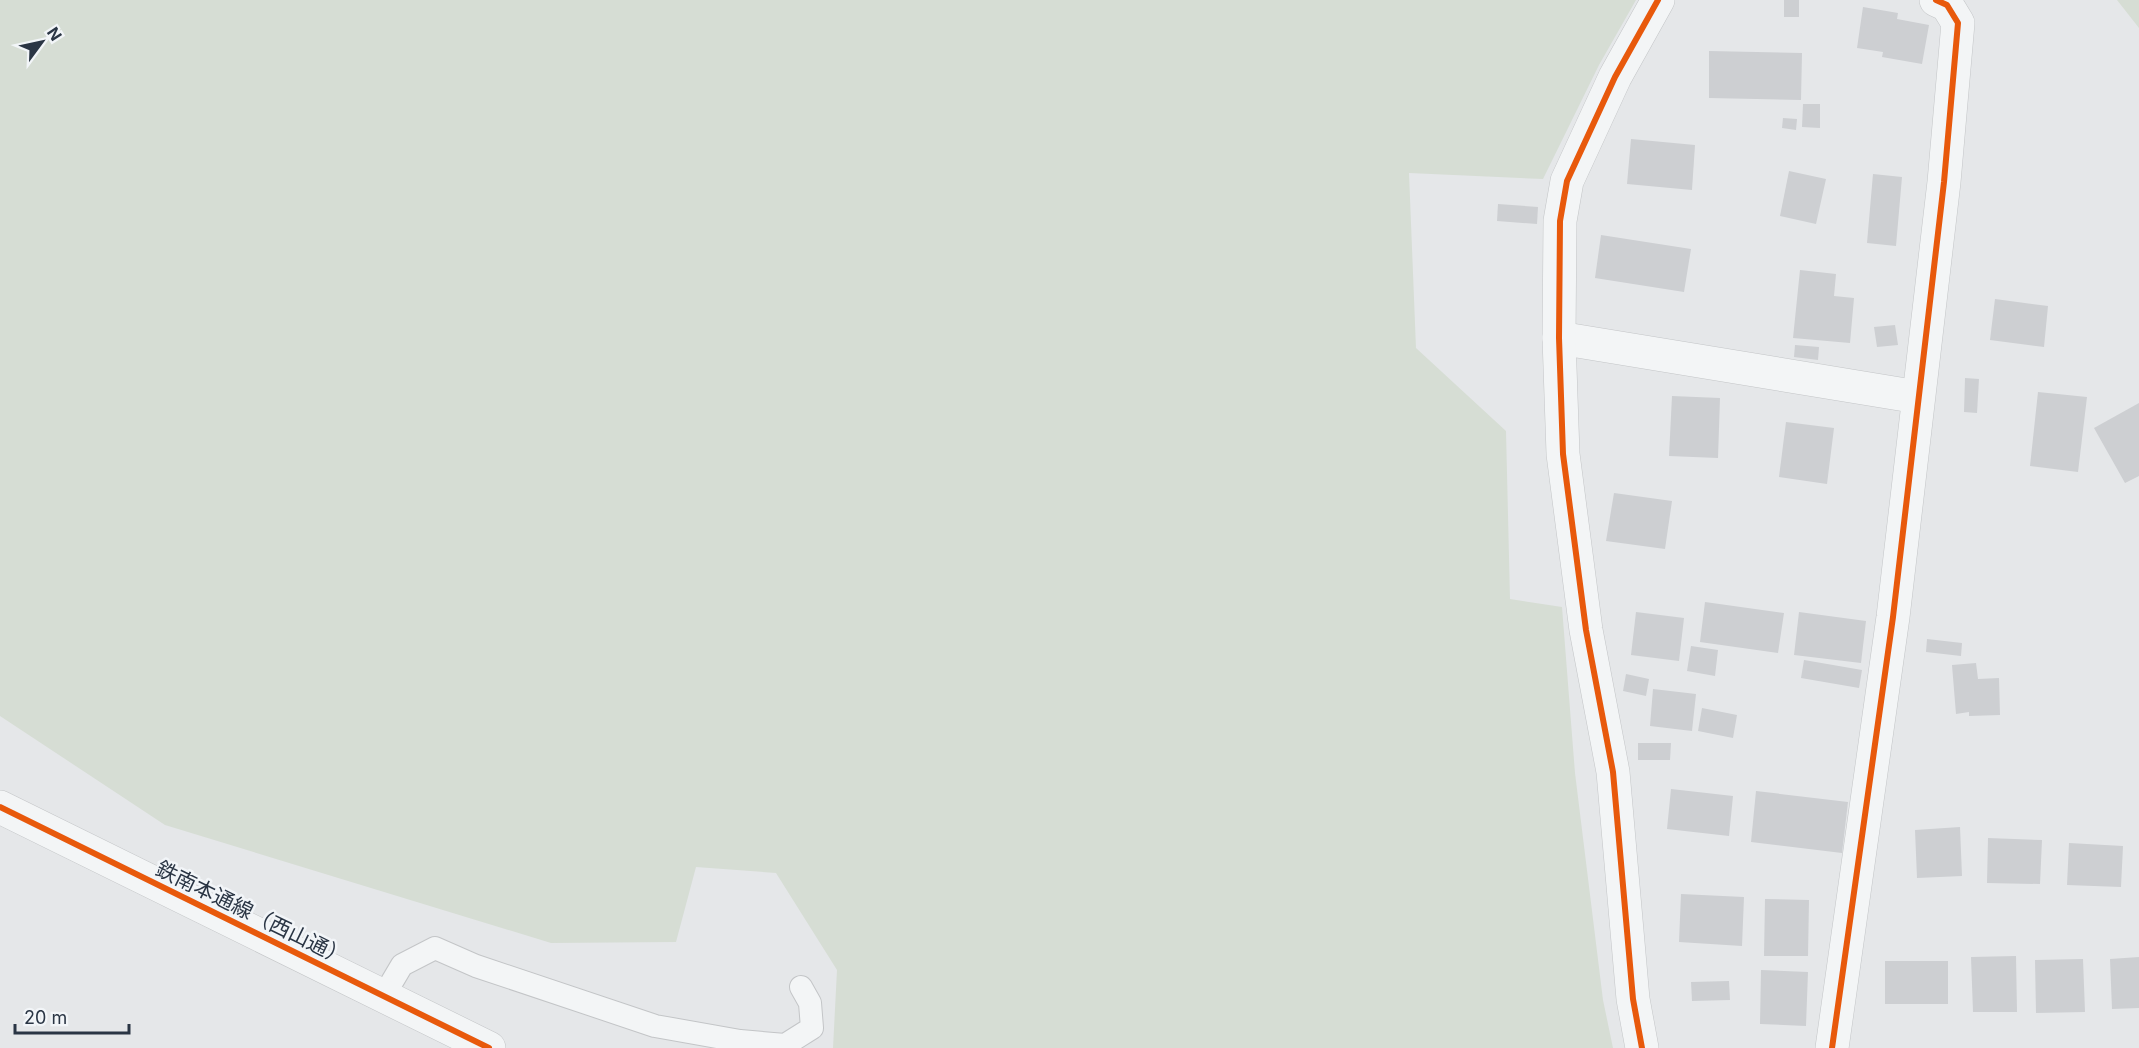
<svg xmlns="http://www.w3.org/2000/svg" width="2139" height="1048" viewBox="0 0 2139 1048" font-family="Inter,'Noto Sans JP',sans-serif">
<rect width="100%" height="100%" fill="#e5e7e9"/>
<!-- green -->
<g fill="#d6ddd4">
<polygon points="0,0 1636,0 1599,65 1543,179 1409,173 1416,348 1506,431 1510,599 1562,607 1575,773 1603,1000 1613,1048 833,1048 837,970 776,873 696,867 676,942 551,943 165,825 0,716"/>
<polygon points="2117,0 2139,0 2139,28"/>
</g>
<!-- building -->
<g fill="#cdcfd2">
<rect x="1784" y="0" width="15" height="17"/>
<polygon points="1863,7 1898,13 1897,19 1929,25 1922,64 1882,57 1883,52 1857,48"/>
<polygon points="1709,51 1802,53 1801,100 1709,98"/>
<polygon points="1803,104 1820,104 1820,128 1802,127"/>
<polygon points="1783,118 1797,119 1796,130 1782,128"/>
<polygon points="1631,139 1695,145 1692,190 1627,184"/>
<polygon points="1789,171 1826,179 1816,224 1780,216"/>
<polygon points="1873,174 1902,177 1896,246 1867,243"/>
<polygon points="1498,204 1538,207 1537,224 1497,221"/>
<polygon points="1601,235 1691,249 1684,292 1595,278"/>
<polygon points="1800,270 1836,274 1834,296 1854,298 1850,343 1793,338"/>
<polygon points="1995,299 2048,306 2044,347 1990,340"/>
<polygon points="1895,325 1898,345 1877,347 1874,327"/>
<polygon points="1795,345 1819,347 1818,360 1794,357"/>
<polygon points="1965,378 1979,379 1977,413 1964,412"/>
<polygon points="2038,392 2087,397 2078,472 2030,466"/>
<polygon points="1672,396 1720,398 1718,458 1669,456"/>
<polygon points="2139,403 2139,476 2125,483 2094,428"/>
<polygon points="1786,422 1834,428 1827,484 1779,477"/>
<polygon points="1614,493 1672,501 1665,549 1606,541"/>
<polygon points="1705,602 1784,613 1778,653 1700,642"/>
<polygon points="1636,612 1684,618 1679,661 1631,655"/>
<polygon points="1799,612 1866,621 1861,663 1794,655"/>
<polygon points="1927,639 1962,643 1961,656 1926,652"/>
<polygon points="1691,646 1718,650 1715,676 1687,671"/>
<polygon points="1804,660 1862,670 1859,688 1801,678"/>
<polygon points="1976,663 1978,679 1999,678 2000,715 1969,716 1969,712 1956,714 1952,665"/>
<polygon points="1626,674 1649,679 1646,696 1623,691"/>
<polygon points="1653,689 1696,694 1692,731 1650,726"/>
<polygon points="1702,708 1737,715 1733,738 1698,731"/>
<polygon points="1638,743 1671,743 1670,760 1638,760"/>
<polygon points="1671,789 1733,796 1729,836 1667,829"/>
<polygon points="1756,791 1848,802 1842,853 1751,842"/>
<polygon points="1960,827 1962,876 1917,878 1915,830"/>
<polygon points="1988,838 2042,840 2040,884 1987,883"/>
<polygon points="2069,843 2123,846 2121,887 2067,885"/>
<polygon points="1681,894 1744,897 1742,946 1679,942"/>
<polygon points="1765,899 1809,900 1808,956 1764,956"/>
<polygon points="2016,956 2017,1012 1973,1012 1971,957"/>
<polygon points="2139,957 2139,1008 2112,1009 2110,959"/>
<polygon points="2083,959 2085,1012 2036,1013 2035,960"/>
<rect x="1885" y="961" width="63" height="43"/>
<polygon points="1761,970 1808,972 1806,1026 1760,1024"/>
<polygon points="1729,981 1730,1000 1692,1001 1691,982"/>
</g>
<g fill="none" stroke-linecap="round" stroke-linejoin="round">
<defs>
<polyline id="service" points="383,997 402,965 435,948 476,966 655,1026 740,1041 785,1045 812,1028 810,1003 801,987"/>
<g id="minor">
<polyline points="1559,338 1918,397"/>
<polyline points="1642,1048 1633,999 1613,772 1586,630 1563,454 1559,338 1560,221 1567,181 1615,77 1658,0"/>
<polyline points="1832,1048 1893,617 1944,182 1958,23 1947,5 1936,0"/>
</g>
<polyline id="tertiary" points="0,807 489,1048"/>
</defs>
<!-- service casing -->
<use href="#service" stroke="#c3c5c7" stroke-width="24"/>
<!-- minor casing -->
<use href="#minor" stroke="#c3c5c7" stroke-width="34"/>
<!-- tertiary casing -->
<use href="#tertiary" stroke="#c3c5c7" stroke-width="34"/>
<!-- service -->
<use href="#service" stroke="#f3f5f6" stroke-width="22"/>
<!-- minor -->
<use href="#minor" stroke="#f3f5f6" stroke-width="33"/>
<!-- tertiary -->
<use href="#tertiary" stroke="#f3f5f6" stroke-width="33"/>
<defs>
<g id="cycleway">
<polyline points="0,807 489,1048"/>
<polyline points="1642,1048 1633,999 1613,772 1586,630 1563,454 1559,338 1560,221 1567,181 1615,77 1658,0"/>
<polyline points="1832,1048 1893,617 1944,182 1958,23 1947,5 1936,0"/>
</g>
</defs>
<!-- cycleway casing -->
<use href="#cycleway" stroke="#f2f5f8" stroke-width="10"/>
<!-- cycleway -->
<use href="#cycleway" stroke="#e8590c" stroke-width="6"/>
</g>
<g text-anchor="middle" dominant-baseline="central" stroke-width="5" stroke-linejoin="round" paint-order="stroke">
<!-- street labels -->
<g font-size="21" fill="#2a3544" stroke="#f2f5f8">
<text transform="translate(252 913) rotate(26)">鉄南本通線（西山通）</text>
</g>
</g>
<!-- north arrow -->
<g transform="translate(42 42) rotate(57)" stroke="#f2f5f8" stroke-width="4.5" paint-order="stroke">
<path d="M0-4.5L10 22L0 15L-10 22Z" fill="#2a3544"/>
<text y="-9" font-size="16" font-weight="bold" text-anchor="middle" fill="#2a3544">N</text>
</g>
<!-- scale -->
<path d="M15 1024v9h114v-9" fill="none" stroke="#2a3544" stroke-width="3"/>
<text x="24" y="1024" font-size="18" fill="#2a3544" stroke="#f2f5f8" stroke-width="4.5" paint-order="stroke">20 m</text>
</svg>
